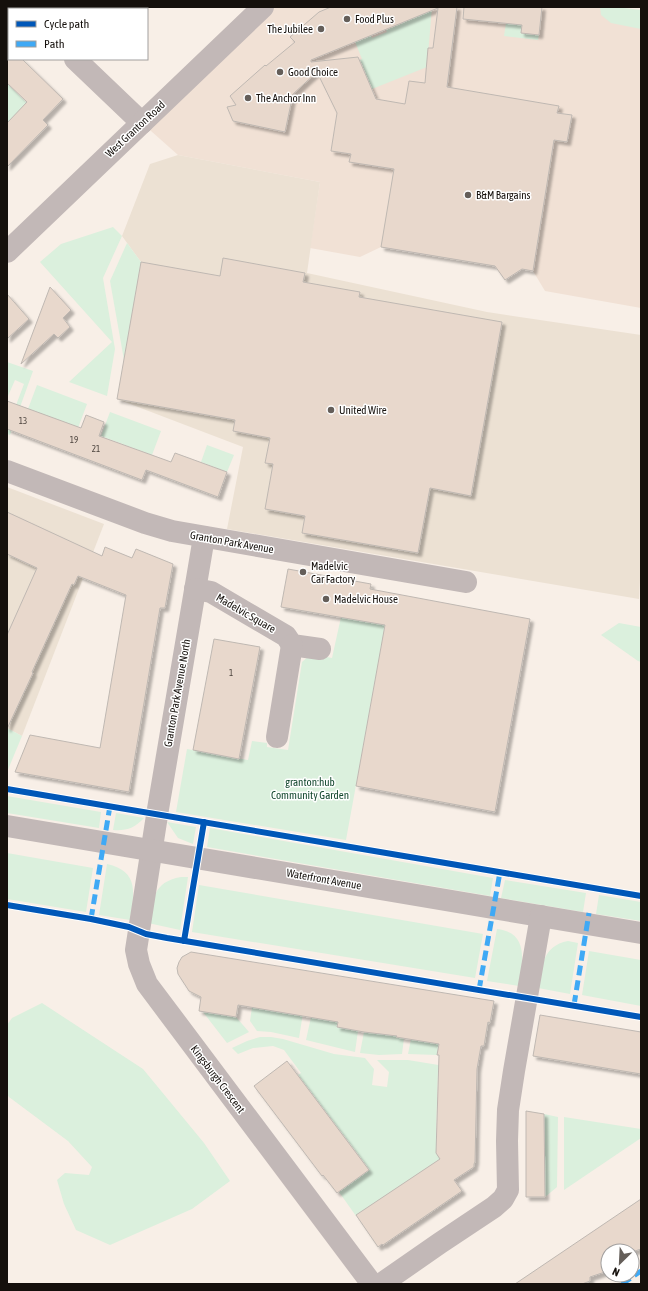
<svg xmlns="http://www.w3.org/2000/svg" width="648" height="1291" viewBox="0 0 648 1291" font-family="'Asap Condensed',sans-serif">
<defs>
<filter id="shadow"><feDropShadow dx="3.5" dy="3.5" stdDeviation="1" flood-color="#0004"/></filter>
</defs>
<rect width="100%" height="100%" fill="#f8efe7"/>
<!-- built -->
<polygon fill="#f1e1d5" points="270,7 612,7 641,19 641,308 545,291 533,271 522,269 505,280 495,266 381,247 360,257 310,248 320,182 178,155 142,123"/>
<!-- industrial -->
<g fill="#ece1d3">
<polygon points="178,155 320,182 307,273 487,312 641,335 641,561 639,599 227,529 243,447 117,399 141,262 122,236 150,164"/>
<polygon points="7,487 104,524 22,736 7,728"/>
</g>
<!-- green -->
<g fill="#dbf0dd">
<polygon points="432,7 427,67 372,89 360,60 362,59 351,32 367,26 372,38 387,32 386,30 403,23 398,11"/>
<polygon points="600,7 616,7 641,10 641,29 611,23 601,15"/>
<polygon points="506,23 522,25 521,33 539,35 538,40 504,36"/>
<polygon points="7,83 26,102 30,102 11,121 10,120 7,123"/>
<polygon points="113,227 122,236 103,278 115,349 107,396 69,382 112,342 40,262 61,244"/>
<polygon points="127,243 141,262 124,360 110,281"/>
<polygon points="7,362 33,371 10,435 7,434 7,429 24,384 15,380 8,396 7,395"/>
<polygon points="37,385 87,404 78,428 28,409"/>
<polygon points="110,412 161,431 152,455 101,436"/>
<polygon points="207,445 234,455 227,472 201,462"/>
<polygon points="391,593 346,840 176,812 187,749 248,760 252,741 267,743 267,747 288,750 302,662 311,654 332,658 341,617"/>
<polygon points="619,623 641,627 641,662 638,661 601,635"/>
<polygon points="7,728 22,736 7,772"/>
<polygon points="7,796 101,812 99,828 7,813"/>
<path d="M116,813L144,818C135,828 126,831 113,830Z"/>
<polygon points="167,822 196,827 193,844 178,838"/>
<polygon points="210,828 493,878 490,896 207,847"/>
<polygon points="7,853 93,868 86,912 7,899"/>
<path d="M107,864C140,871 134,895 130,920L99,915Z"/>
<path d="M181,877H188L180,930L148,923C154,900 152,882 181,877Z"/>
<polygon points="505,880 586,893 583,912 501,898"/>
<polygon points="199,885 483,934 475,978 192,932"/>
<polygon points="599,895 641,902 641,921 596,914"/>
<path d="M497,929C530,933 522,963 519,986L487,981Z"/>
<path d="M568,941L578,943L570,994L538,988C542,967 542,946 568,941Z"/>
<polygon points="589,951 641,960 641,1006 582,995"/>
<polygon points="42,1003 143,1069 204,1143 230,1181 192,1209 110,1245 76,1230 64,1204 57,1180 65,1173 89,1175 92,1167 68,1141 9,1097 7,1094 7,1025 12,1018"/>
<polygon points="252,1007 294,1015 303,1013 299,1038 271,1032 257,1031 250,1021"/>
<polygon points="203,1012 236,1017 249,1032 227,1043"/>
<polygon points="311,1017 338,1022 337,1027 358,1031 355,1052 306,1040"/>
<polygon points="373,1028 397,1031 397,1037 404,1038 402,1054 379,1055 360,1053 364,1032 372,1033"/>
<polygon points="260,1037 271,1037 283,1039 334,1054 365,1058 374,1069 372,1085 387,1087 389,1072 377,1060 408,1060 475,1071 438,1070 436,1136 440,1159 356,1216 339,1192 369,1169 298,1075 301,1073 284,1050 273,1046 253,1048 238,1054 232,1048 247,1041"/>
<polygon points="411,1039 440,1039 437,1055 408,1054"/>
<polygon points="544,1114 558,1117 557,1187 545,1197"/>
<polygon points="564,1117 641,1129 641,1138 564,1190"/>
</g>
<!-- building -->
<g fill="#e8d8cc" stroke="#bfb8b2" fill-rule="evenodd" filter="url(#shadow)">
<path d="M331,7H457L447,87L559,106L557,113L572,115L567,142L554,140L533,271L522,269L505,280L495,266L381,247L394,169L349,162L351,154L331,151L337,113L317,72L293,94L285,132L233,121L227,107L236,105L230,96L265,65L266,66L295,42L290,37L319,12ZM438,8L433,48H428L425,83L409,81L405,104L376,99L358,57L311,62V60Z"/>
<polygon points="464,7 542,7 539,35 521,33 522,25 463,19"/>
<polygon points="7,45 9,47 9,59 22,59 63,99 43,120 48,125 7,167 7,123 27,102 7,83"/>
<polygon points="223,258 305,273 303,282 360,292 359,297 502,322 471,496 430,488 418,553 302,533 305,516 265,509 273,464 265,463 270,438 233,431 235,420 117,399 141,262 220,276"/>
<polygon points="50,287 71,310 63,318 70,327 58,338 54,334 21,364"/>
<polygon points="7,294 29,319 7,339"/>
<polygon points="7,401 81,428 86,415 104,422 99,436 171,462 175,453 227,472 218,497 146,470 142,480 7,429"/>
<polygon points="7,512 102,556 105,547 132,558 136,549 173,564 165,608 160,608 129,792 15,772 30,735 100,748 126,595 78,576 74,585 72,584 32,672 33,673 7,729 7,635 37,568 7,554"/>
<polygon points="288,569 371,584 370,589 530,619 495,812 356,786 385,625 281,607"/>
<polygon points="214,639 260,647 239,759 193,750"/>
<polygon points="191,952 494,1001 490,1023 488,1022 484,1046 481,1046 477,1069 475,1162 474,1164 474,1167 454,1180 462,1191 383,1245 382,1244 378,1247 356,1215 440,1159 436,1153 439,1055 437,1055 439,1044 396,1037 397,1036 364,1032 337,1027 338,1022 238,1005 236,1017 199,1011 201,997 189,991 178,974 177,968 179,962 182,957"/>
<polygon points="540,1015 641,1032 641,1074 533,1056"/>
<polygon points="287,1061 369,1170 337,1193 323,1175 322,1176 254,1086"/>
<polygon points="526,1111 544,1114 545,1197 526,1197"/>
<polygon points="641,1199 641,1249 632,1252 632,1251 608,1251 608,1271 590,1277 590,1281 582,1284 515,1284"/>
</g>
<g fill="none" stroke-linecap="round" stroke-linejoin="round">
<!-- minor -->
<g stroke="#c2b8b7" stroke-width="22">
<polyline points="19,7 21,9"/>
<polyline points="75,59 142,123"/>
<polyline points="7,471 145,523 172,531 466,582"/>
<polyline points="204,537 158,809 136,950 139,964 147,984 372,1284"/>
<polyline points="195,589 211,592 286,636 292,645 320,649"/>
<polyline points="277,737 292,645"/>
<polyline points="7,826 641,933"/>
<polyline points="381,1284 440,1243 494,1207 503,1199 508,1190 507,1141 508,1110 514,1071 541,916"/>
</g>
<!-- tertiary -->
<polyline stroke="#c2b8b7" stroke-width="22" points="7,252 263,7"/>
<!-- quiet -->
<g stroke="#3fa9f5" stroke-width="5" stroke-dasharray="10 5" stroke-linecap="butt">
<polyline points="91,919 110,806"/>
<polyline points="479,990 500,872"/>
<polyline points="574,1005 589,913"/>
<polyline points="622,1284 641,1271"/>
</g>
<defs>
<g id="cycleway">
<polyline points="7,789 641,896"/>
<polyline points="7,905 91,919 129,927 146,934 167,938 641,1017"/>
<polyline points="184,941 204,822"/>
</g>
</defs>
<!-- cycleway casing -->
<use href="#cycleway" stroke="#fff" stroke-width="8"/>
<!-- cycleway -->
<use href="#cycleway" stroke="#0057b8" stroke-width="6"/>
</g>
<!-- markers -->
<g fill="#645e59" stroke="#fff" stroke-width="1.5">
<circle cx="347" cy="19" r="4"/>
<circle cx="321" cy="29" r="4"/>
<circle cx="280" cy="72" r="4"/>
<circle cx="248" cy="98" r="4"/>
<circle cx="468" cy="195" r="4"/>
<circle cx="331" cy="410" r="4"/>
<circle cx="303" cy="572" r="4"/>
<circle cx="326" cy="599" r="4"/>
</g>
<g text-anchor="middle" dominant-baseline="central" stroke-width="3" stroke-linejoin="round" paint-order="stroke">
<!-- number labels -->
<g font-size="9" fill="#4a423c">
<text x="23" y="421">13</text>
<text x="74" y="440">19</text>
<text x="96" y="449">21</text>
<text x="231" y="673">1</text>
</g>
<!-- poi labels -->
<g font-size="11" fill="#15100c" stroke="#fff" text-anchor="start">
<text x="355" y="19">Food Plus</text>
<text x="313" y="29" text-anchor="end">The Jubilee</text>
<text x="288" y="72">Good Choice</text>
<text x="256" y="98">The Anchor Inn</text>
<text x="476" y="195">B&amp;M Bargains</text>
<text x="339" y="410">United Wire</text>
<text x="311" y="566">Madelvic<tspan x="311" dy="13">Car Factory</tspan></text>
<text x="334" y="599">Madelvic House</text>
</g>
<!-- street labels -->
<g font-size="11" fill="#15100c" stroke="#fff">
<text transform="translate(135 129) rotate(-43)">West Granton Road</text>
<text transform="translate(232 542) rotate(10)">Granton Park Avenue</text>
<text transform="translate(246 613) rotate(30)">Madelvic Square</text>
<text transform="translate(177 693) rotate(-80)">Granton Park Avenue North</text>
<text transform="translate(324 879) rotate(10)">Waterfront Avenue</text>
<text transform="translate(218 1079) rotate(53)">Kingsburgh Crescent</text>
</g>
<!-- park labels -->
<g font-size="11" fill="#13472e" stroke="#fff">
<text x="310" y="782">granton:hub<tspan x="310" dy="13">Community Garden</tspan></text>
</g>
</g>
<!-- border -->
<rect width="648" height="1291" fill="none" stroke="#15100c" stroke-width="16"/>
<!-- legend -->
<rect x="8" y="8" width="140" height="52" fill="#ffffff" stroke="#a19f9e"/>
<rect x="16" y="21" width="20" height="6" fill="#0057b8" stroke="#a19f9e"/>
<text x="44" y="28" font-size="12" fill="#15100c">Cycle path</text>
<rect x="16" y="41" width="20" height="6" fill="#3fa9f5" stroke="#a19f9e"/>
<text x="44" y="48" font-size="12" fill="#15100c">Path</text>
<!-- north arrow -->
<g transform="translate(620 1263) rotate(204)"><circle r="19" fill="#ffffff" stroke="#a19f9e"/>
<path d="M0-3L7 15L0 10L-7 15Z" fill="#645e59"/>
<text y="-6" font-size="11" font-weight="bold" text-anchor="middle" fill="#15100c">N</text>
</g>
</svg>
